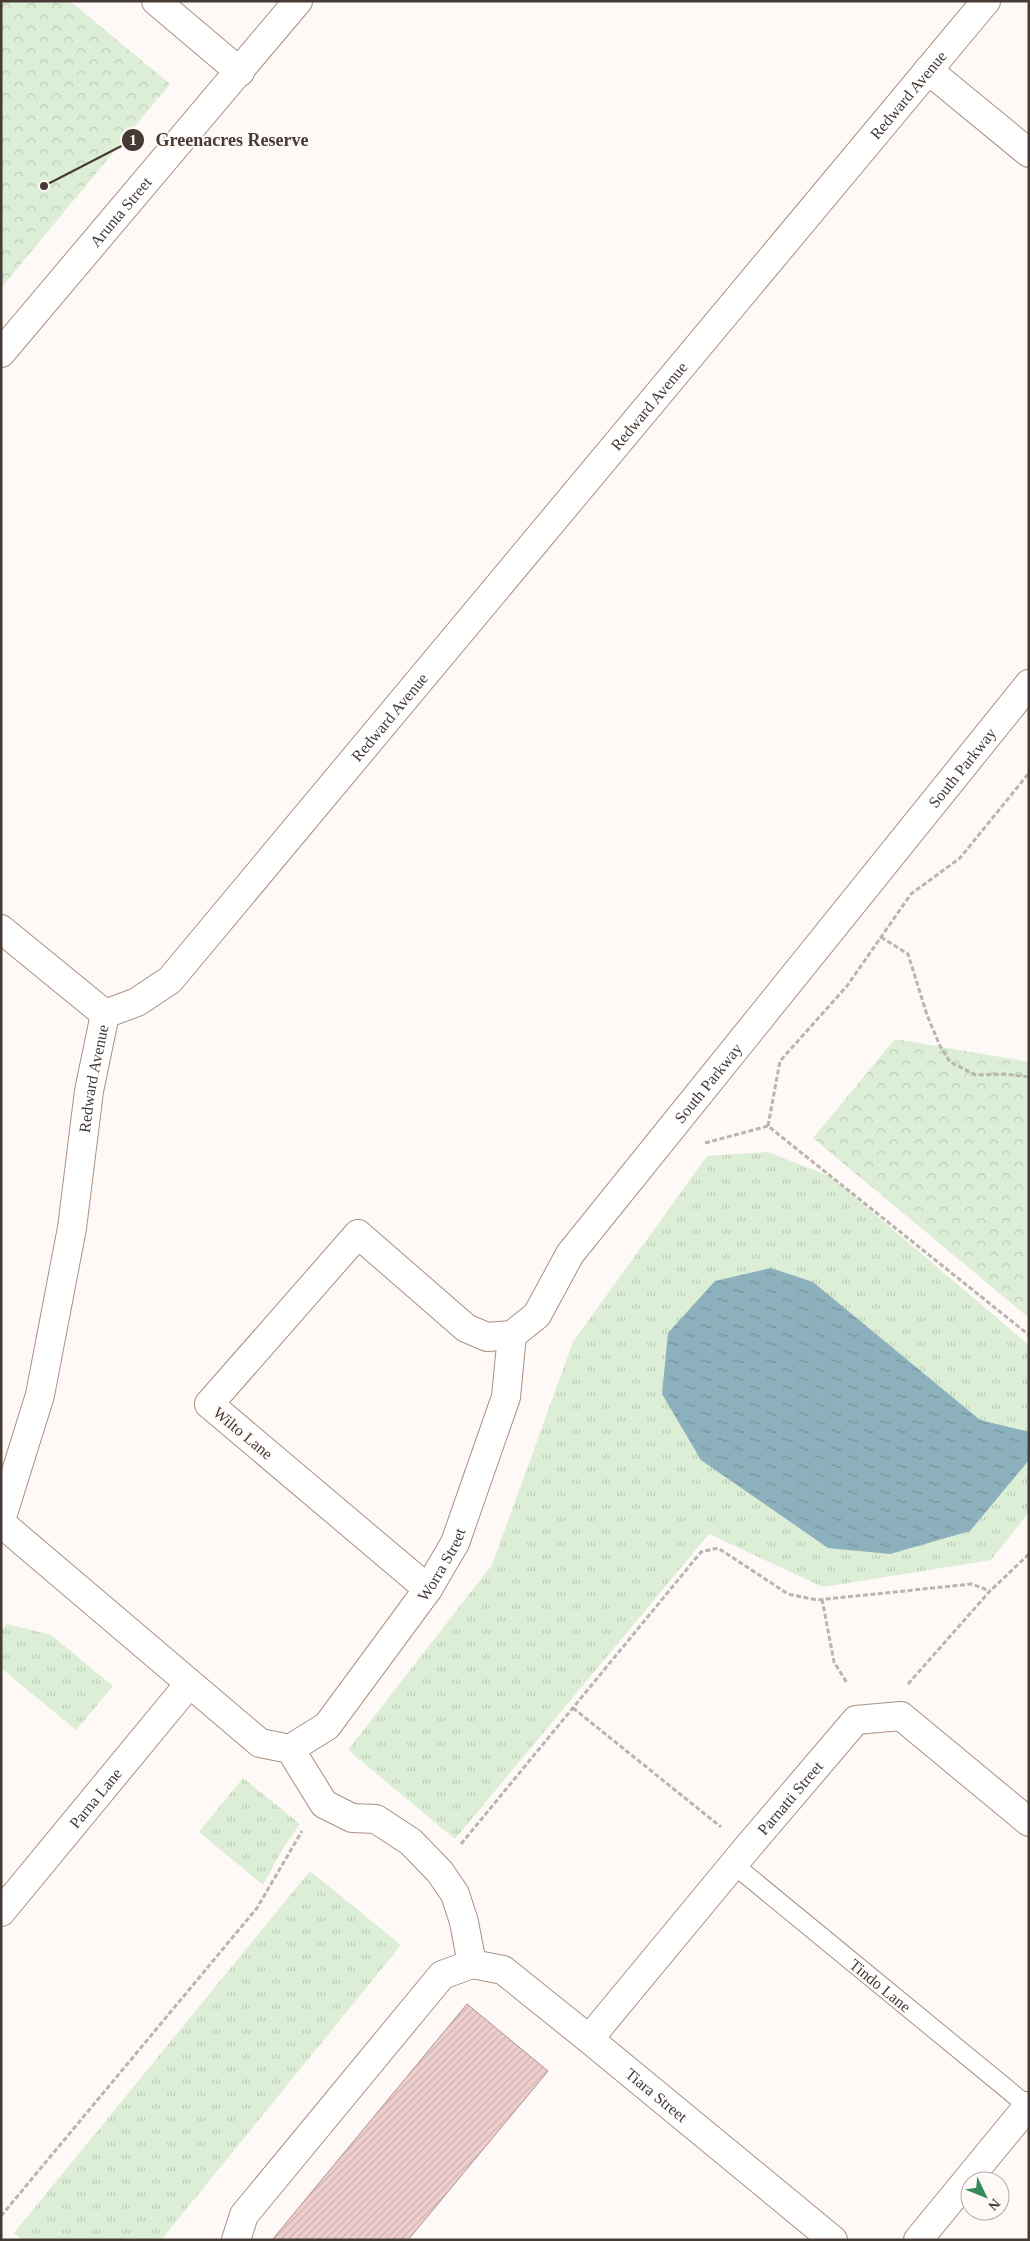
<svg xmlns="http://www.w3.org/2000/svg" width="1030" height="2241" viewBox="0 0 1030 2241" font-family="'Times New Roman',serif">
<defs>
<pattern id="grass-tufts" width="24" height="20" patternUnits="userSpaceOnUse" patternTransform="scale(1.25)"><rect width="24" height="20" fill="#dceed5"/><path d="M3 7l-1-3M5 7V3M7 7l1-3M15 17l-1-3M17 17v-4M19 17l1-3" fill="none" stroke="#becdb7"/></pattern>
<pattern id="park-crowns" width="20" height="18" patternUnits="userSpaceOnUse" patternTransform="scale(1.25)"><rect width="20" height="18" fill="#dceed5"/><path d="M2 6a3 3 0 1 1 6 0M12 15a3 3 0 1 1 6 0" fill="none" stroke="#becdb7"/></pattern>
<pattern id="water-ripples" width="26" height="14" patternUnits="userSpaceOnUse" patternTransform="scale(1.25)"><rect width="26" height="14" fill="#8cb1bd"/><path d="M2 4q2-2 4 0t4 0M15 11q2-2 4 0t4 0" fill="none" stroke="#74919a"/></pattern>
<pattern id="building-hatch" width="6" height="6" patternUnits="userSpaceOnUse" patternTransform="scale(1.25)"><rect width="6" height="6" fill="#eecfcd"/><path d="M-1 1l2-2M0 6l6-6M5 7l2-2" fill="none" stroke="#cdb2b1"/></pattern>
</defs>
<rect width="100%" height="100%" fill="#fef9f6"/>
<!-- grass -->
<g fill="url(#grass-tufts)">
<polygon points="768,1152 831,1177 1029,1345 1029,1512 991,1560 823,1587 709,1534 455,1839 348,1750 492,1565 573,1342 707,1156"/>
<polygon points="7,1624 51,1635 113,1686 76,1730 1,1668 1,1631"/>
<polygon points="243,1778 300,1824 285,1845 263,1885 199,1832"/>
<polygon points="310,1871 401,1945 161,2240 23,2240 14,2233"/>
</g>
<!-- park -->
<g fill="url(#park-crowns)">
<polygon points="1,1 70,1 170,84 1,288"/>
<polygon points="895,1039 1029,1062 1029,1318 813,1138"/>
</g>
<!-- water -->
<polygon fill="url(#water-ripples)" points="771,1268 813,1282 980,1420 1029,1432 1029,1460 970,1531 890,1554 828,1548 701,1460 662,1394 668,1333 715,1281"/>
<!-- building -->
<polygon fill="url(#building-hatch)" stroke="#ae918f" points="467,2004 548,2071 408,2240 272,2240"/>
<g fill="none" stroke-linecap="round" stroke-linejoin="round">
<defs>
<g id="lane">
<path id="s1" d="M733,1864L1029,2107"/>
</g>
<g id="street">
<polyline points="156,1 240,72"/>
<polyline points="928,70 1029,153"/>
<path id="s2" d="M1,353L298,1"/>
<polyline points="1,929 105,1014"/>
<polyline points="1,1523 260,1743 290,1749 324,1804 352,1818 376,1819 411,1842 440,1872 455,1894 464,1922 472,1964"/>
<path id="s3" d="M428,1589L209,1404L358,1234L466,1328L487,1337L512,1335L537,1315L570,1254L1029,684"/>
<path id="s4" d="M290,1749L327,1726L428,1589L455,1543L506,1397L512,1335"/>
<path id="s5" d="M1,1912L189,1684"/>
<path id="s6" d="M589,2039L747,1848L856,1720L901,1716L1029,1822"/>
<path id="s7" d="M236,2240L244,2215L442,1975L472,1964L503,1970L589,2039L833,2240"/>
<polyline points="918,2240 1028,2106"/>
</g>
<g id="secondary">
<path id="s8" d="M1,1520L40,1395L72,1228L89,1091L105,1014L137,1002L170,980L986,1"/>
</g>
</defs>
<!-- lane casing -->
<use href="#lane" stroke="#a99183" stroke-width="20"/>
<!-- street casing -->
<use href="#street" stroke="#a99183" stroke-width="30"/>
<!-- secondary casing -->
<use href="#secondary" stroke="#a99183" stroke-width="30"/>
<!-- path -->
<g stroke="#bbb4b0" stroke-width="3" stroke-dasharray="5 2.5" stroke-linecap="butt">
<polyline points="881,937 908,954 927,1015 940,1046 950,1062 976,1075 1005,1074 1029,1077"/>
<polyline points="768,1126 780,1061 847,986 911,894 960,858 1029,773"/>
<polyline points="705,1143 768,1126 1029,1335"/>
<polyline points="822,1599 834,1662 847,1683"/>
<polyline points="908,1684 990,1591 1029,1554"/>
<polyline points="573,1708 721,1827"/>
<polyline points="461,1844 701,1552 718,1548 788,1594 817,1600 972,1584 990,1591"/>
<polyline points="1,2216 257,1908 302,1831"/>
</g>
<!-- lane -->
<use href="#lane" stroke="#fff" stroke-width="18"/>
<!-- street -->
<use href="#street" stroke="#fff" stroke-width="28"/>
<!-- secondary -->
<use href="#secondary" stroke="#fff" stroke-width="28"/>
</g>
<g text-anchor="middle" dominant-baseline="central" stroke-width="4" stroke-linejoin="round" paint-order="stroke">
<!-- street labels -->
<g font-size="16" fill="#453a34" stroke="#fef9f6">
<text stroke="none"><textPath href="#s8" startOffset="1744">Redward Avenue</textPath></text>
<text stroke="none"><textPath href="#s2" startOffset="185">Arunta Street</textPath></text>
<text stroke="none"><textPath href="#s8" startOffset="1339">Redward Avenue</textPath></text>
<text stroke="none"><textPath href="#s8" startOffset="934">Redward Avenue</textPath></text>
<text stroke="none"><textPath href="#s3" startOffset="1430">South Parkway</textPath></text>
<text stroke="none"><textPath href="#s8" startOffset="452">Redward Avenue</textPath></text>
<text stroke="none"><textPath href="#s3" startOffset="1025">South Parkway</textPath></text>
<text transform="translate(243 1433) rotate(40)">Wilto Lane</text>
<text stroke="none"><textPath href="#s4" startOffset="242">Worra Street</textPath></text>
<text stroke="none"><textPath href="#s5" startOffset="148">Parna Lane</textPath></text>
<text stroke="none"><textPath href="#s6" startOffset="314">Parnatti Street</textPath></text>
<text stroke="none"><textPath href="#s1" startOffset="191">Tindo Lane</textPath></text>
<text stroke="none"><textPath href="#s7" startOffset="599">Tiara Street</textPath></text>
</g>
</g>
<!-- callouts -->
<path fill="none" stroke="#453a34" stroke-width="2" d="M44 186L133 140"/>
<g fill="#453a34" stroke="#fef9f6" stroke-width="2">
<circle cx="44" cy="186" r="5"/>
<circle cx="133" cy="140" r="12"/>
</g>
<g font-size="15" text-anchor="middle" font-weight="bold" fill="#fff">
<text x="133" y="145">1</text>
</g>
<g font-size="18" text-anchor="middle" font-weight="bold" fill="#453a34" stroke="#fef9f6" stroke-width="4" stroke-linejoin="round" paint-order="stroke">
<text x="232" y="146">Greenacres Reserve</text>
</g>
<!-- border -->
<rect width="1030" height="2241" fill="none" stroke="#453a34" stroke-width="5"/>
<!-- north arrow -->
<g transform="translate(985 2196) rotate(133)"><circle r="24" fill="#fef9f6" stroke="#b4ada8"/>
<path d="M0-4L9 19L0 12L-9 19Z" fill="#36895b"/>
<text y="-8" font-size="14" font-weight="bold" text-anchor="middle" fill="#453a34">N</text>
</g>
</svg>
